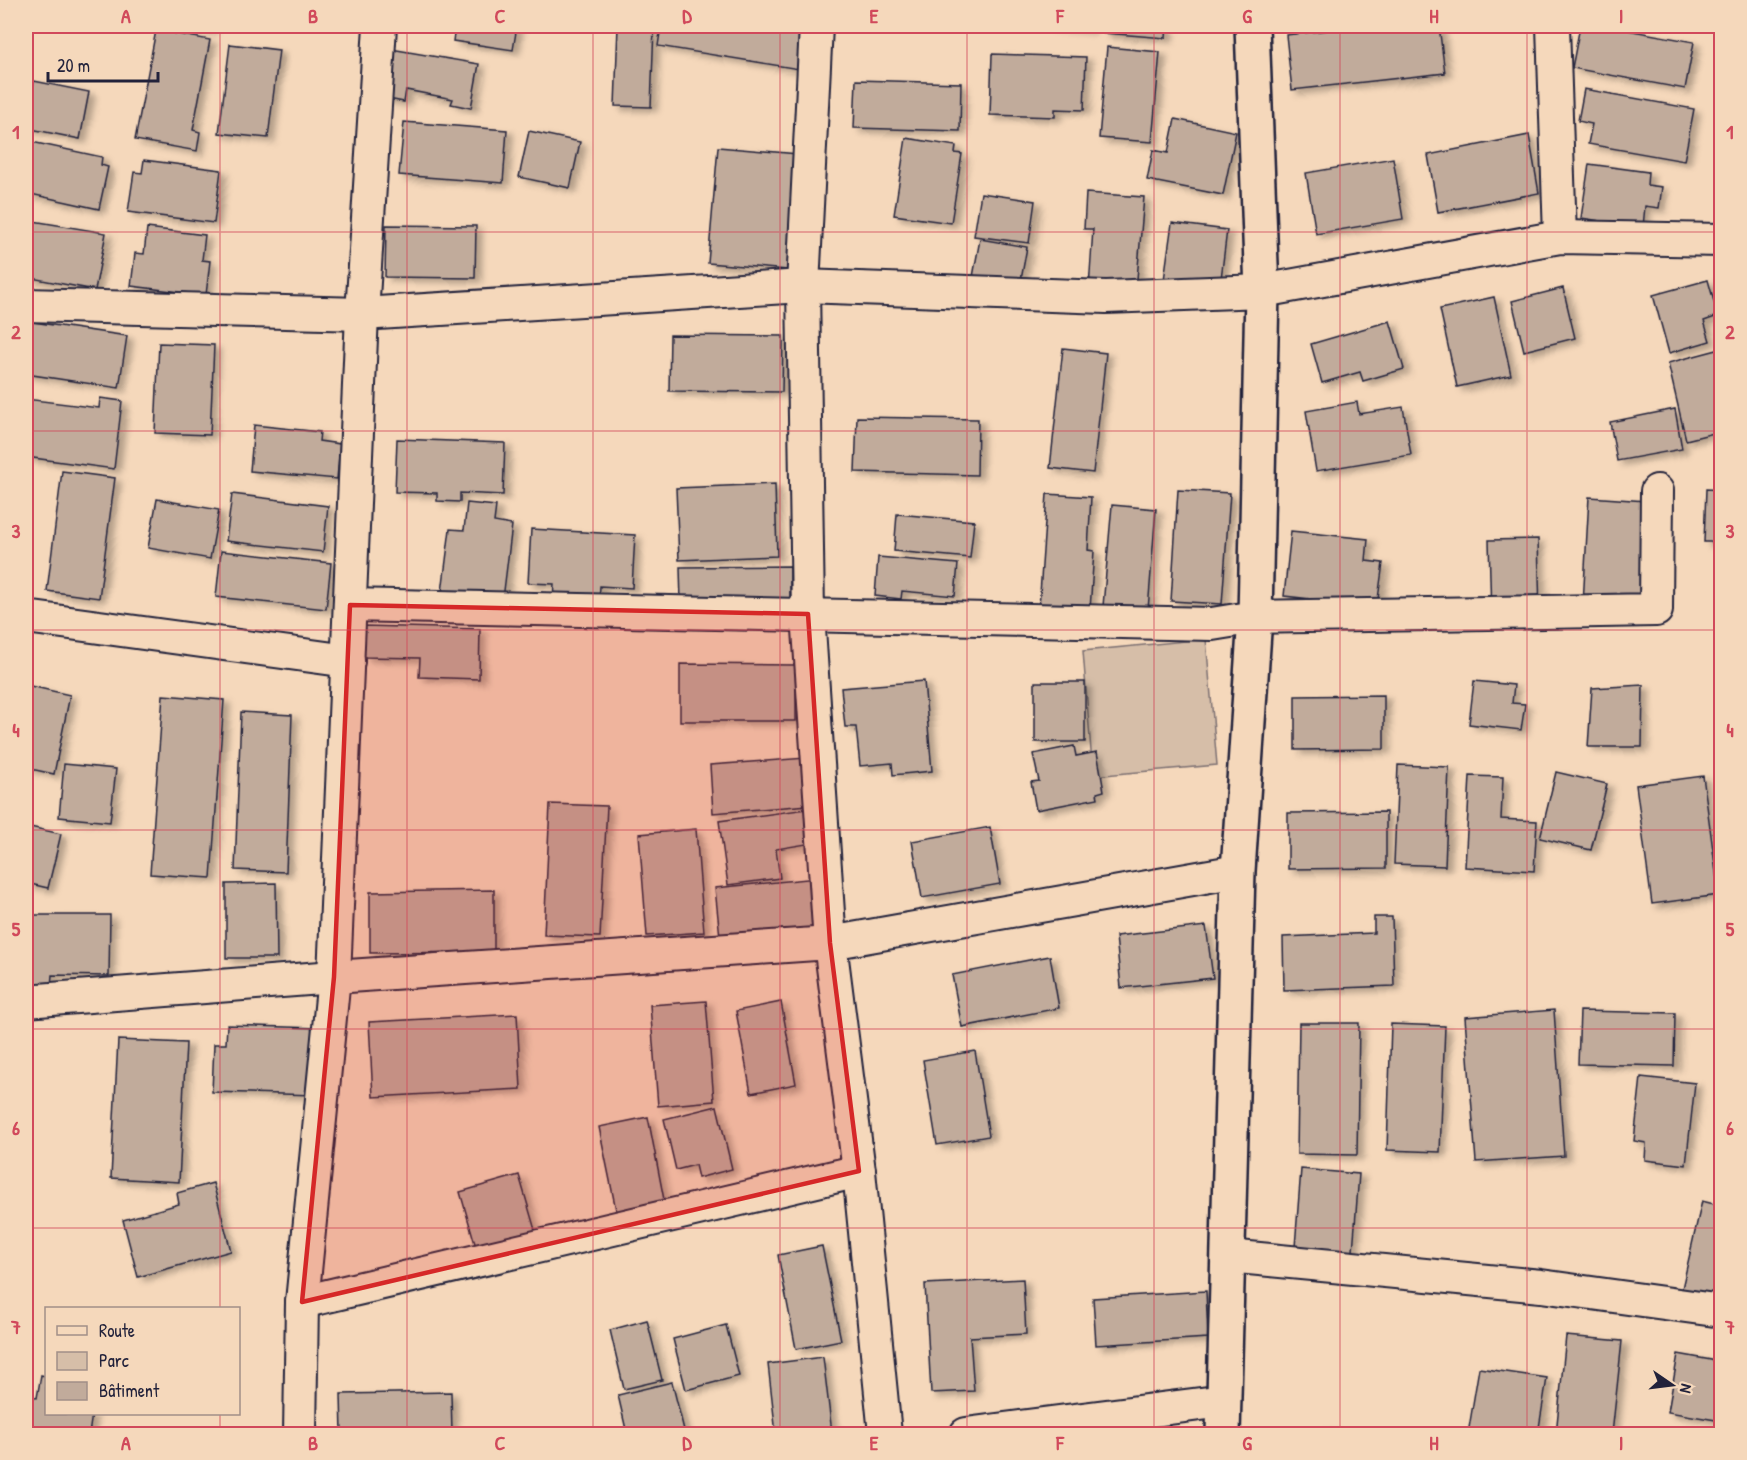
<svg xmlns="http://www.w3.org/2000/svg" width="1747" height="1460" viewBox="0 0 1747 1460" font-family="'Patrick Hand',sans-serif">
<defs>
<filter id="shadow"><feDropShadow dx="6" dy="4" stdDeviation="3" flood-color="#0004"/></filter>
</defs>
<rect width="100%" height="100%" fill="#f5d8bb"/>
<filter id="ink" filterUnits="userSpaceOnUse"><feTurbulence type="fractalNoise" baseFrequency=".0167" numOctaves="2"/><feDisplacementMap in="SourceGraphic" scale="12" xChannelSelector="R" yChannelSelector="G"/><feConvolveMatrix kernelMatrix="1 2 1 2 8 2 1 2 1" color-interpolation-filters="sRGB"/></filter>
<g filter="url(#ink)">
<!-- green -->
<polygon fill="#d6bea8" stroke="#7c7072" stroke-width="1.5" points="1206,639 1217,765 1093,776 1083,651"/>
<!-- building -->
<g fill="#c1ab9b" stroke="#22223b" stroke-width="1.5" filter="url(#shadow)">
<polygon points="174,26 210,26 210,30"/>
<polygon points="455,26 517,26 513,50 453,41"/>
<polygon points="618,26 654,26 651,107 615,106"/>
<polygon points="661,26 813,26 805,70 658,46"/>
<polygon points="1047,26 1091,26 1090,29"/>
<polygon points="1104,26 1167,26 1166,38 1104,33"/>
<polygon points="1364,26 1439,26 1445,73 1292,90 1286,35"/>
<polygon points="1580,26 1605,26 1694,42 1685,89 1572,68"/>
<polygon points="156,30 210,40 193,130 200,132 197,151 135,140"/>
<polygon points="230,44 279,50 268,138 219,133"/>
<polygon points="1107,47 1160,52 1152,142 1099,138"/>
<polygon points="391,49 479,64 471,108 451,104 453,99 406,90 404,102 383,98"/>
<polygon points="992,54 1086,57 1084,110 1055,109 1055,117 990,115"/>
<polygon points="856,80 961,83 960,131 854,128"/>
<polygon points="34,81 89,92 80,139 26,128"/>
<polygon points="1584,89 1694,109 1684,161 1588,144 1592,124 1578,121"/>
<polygon points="1175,119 1236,132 1223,195 1147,180 1153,150 1168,153"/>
<polygon points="404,122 507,130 503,183 399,175"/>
<polygon points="529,131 580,142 570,188 519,177"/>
<polygon points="1529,135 1539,193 1438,212 1428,155"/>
<polygon points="906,138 956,146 955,153 962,154 951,223 894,215"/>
<polygon points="27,141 102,157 101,165 108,167 99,209 26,193 26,150"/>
<polygon points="718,147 798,154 788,270 708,263"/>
<polygon points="1393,158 1403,219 1316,234 1306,173"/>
<polygon points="144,160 221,170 214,223 128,212 134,172 142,173"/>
<polygon points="1589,164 1648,172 1647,185 1662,187 1659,208 1645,206 1643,227 1581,218"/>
<polygon points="981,193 1035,201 1029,243 974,236"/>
<polygon points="1086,193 1144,197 1136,291 1089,288 1093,229 1084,229"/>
<polygon points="33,221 106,233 95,290 26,277 26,265"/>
<polygon points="1172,223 1227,230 1220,287 1164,280"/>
<polygon points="386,225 476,226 475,278 385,277"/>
<polygon points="147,228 205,235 202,260 210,261 206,295 131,286 135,253 144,254"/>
<polygon points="980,239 1027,247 1019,291 972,282"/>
<polygon points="1708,280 1718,316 1704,321 1710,341 1669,353 1653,295"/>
<polygon points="1563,288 1575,338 1524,351 1512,301"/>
<polygon points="1494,297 1511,375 1457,387 1440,309"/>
<polygon points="26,321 127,336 119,388 26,374"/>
<polygon points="1390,321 1404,369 1363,381 1360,372 1322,383 1311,344"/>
<polygon points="670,335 783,336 782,392 669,391"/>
<polygon points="159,343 214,345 210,435 155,433"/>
<polygon points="1063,348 1106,353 1093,473 1050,468"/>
<polygon points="1717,350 1722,368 1722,431 1686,440 1668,363"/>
<polygon points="100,398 122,401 114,469 26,457 26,399 99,408"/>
<polygon points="1357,402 1359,414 1403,407 1411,455 1316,471 1306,411"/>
<polygon points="1675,409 1682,449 1617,461 1610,422"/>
<polygon points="857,417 978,419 977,475 855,472"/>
<polygon points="254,425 320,432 319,441 340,444 337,479 250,471"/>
<polygon points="397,439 505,443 503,495 460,493 460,502 437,501 437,493 395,492"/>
<polygon points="62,471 115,478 99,598 47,591"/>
<polygon points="775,484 777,556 679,560 676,488"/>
<polygon points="1706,489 1722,490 1722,542 1704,542"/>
<polygon points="1178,490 1230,493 1222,604 1171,601"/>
<polygon points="232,494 328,506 323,552 226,541"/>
<polygon points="1047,494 1091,497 1088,550 1094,551 1090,610 1039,608"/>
<polygon points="1589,497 1646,501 1639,608 1583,604"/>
<polygon points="157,499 219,510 210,559 148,548"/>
<polygon points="467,503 496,506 494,522 512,525 503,599 442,592 450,529 464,530"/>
<polygon points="1112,505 1156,509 1148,610 1103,606"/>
<polygon points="897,514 974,521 970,558 894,551"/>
<polygon points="531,529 635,535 632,588 600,586 599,601 553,599 554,584 528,583"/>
<polygon points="1291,531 1368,539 1366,561 1383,563 1377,606 1284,596"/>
<polygon points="1538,539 1540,613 1491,615 1489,540"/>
<polygon points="221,551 331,563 326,609 216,597"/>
<polygon points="878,557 958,564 955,596 902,591 901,599 875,596"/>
<polygon points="790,566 790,602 681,603 680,567"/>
<polygon points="364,626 480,629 479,679 419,677 420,658 364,657"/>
<polygon points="680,664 796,665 796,721 680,721"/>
<polygon points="924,681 932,771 893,775 892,763 860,766 856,727 845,727 841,688"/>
<polygon points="1474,681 1514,685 1512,703 1525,704 1521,730 1469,724"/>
<rect x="1035" y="682" width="50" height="60"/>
<polygon points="26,685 70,695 54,774 26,768"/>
<polygon points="1643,685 1642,747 1588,747 1592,688"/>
<polygon points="163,695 224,700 211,878 150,874"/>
<polygon points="1384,695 1384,749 1295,750 1295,696"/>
<polygon points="241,712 292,715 286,872 235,870"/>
<polygon points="1074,746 1076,756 1097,752 1104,791 1097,793 1098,798 1036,810 1031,782 1039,781 1033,754"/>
<polygon points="806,758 809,805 713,813 710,765"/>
<polygon points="64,764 116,769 110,822 59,817"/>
<polygon points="1398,765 1449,767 1445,866 1394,864"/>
<polygon points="1556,772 1607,784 1591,850 1540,838"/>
<polygon points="1470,776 1503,777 1501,819 1537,821 1534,871 1465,867"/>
<polygon points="1703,776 1719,895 1652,904 1636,785"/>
<polygon points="550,804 607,806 600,937 544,935"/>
<polygon points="814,808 819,842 776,849 780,878 728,885 719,821"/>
<polygon points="1386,812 1386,868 1288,869 1288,813"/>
<polygon points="26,826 61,834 48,888 26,883"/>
<polygon points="990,827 1000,884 922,898 912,841"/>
<polygon points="696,829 704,932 647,936 639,834"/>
<polygon points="817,878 823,936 721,947 715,888"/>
<polygon points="276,883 277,958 226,958 226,884"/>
<polygon points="494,890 494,952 370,953 370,892"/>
<polygon points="26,915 110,915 109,976 52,975 51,987 26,988"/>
<polygon points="1374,917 1392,917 1394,986 1284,990 1283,937 1374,933"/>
<polygon points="1206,926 1213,978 1121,988 1116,936"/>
<polygon points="1050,956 1059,1008 962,1027 952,975"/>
<polygon points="706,1001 714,1101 658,1106 650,1005"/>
<polygon points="781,1002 796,1084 751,1093 736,1011"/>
<polygon points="1554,1010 1564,1156 1476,1162 1465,1017"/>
<polygon points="1580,1011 1675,1013 1674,1066 1578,1064"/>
<polygon points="517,1014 521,1089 373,1097 369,1022"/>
<polygon points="1299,1023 1359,1023 1357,1155 1297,1154"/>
<polygon points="1391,1024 1445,1026 1440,1152 1387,1150"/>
<polygon points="227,1025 317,1028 315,1095 212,1092 214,1044 226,1044"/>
<polygon points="118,1040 186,1043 179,1182 111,1178"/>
<polygon points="975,1051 989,1136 937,1145 923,1060"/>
<polygon points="1641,1077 1695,1083 1686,1165 1645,1160 1646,1143 1634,1141"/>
<polygon points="717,1106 732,1169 698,1178 695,1165 676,1170 664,1119"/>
<polygon points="648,1117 665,1205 617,1215 599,1127"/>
<polygon points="1301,1169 1359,1174 1352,1264 1294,1260"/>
<polygon points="519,1175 537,1237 478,1254 460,1192"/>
<polygon points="213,1183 231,1251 138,1277 123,1220 179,1204 177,1193"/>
<polygon points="1702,1201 1722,1206 1722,1316 1678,1306"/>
<polygon points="822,1246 841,1340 796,1349 778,1255"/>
<polygon points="1023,1279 1026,1334 970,1337 974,1391 931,1393 925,1284"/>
<polygon points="1206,1291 1208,1338 1096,1345 1093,1298"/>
<polygon points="647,1320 662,1380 624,1389 610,1330"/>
<polygon points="726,1325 739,1376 686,1390 673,1339"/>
<polygon points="1566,1336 1622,1341 1612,1434 1556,1434"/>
<polygon points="1678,1354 1722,1362 1722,1421 1668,1412"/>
<polygon points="823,1357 832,1433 776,1434 768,1364"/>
<polygon points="1479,1368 1547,1378 1538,1434 1468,1434"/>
<polygon points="41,1375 46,1376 46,1414 92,1414 89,1434 26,1434 26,1396 37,1398"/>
<polygon points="672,1382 685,1434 627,1434 618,1395"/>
<polygon points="451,1392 452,1434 342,1434 341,1394"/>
<polygon points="1318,1428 1367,1434 1317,1434"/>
</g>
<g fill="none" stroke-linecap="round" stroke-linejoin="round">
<defs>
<g id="minor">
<polyline points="816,26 803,286 808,614 830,943 859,1171 885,1434"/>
<polyline points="1553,26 1560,237"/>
<polyline points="26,305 362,314 803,286 1106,297 1262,291 1560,237 1722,240"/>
<polyline points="350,605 1212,624 1255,617 1656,610 1657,491"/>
<polyline points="26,617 348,661"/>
<polyline points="26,1001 334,977 830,943 1238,871"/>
<polyline points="1228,1256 1541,1286 1722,1311"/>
<polyline points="302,1302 859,1171"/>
<polyline points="300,1434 302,1302 334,977 362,314 380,26"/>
<polyline points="966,1434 1224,1401"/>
</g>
<polyline id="tertiary" points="1223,1434 1238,871 1255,617 1262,291 1252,26"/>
</defs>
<!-- minor casing -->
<use href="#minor" stroke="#22223b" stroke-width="36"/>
<!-- tertiary casing -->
<use href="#tertiary" stroke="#22223b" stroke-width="38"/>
<!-- minor -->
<use href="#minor" stroke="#f5d8bb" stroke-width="32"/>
<!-- tertiary -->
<use href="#tertiary" stroke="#f5d8bb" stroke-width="33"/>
</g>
</g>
<!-- marked area -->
<path fill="#d62828" fill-opacity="0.2" stroke="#d62828" stroke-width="4.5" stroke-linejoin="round" d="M350,605L808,614L830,943L859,1171L302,1302L334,977Z"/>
<!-- grid -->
<path fill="none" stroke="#d1495b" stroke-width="1.5" stroke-opacity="0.55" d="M220,26V1308M407,26V1434M593,26V1434M780,26V1434M967,26V1434M1154,26V1434M1340,26V1434M1527,26V1434M26,232H1722M26,431H1722M26,630H1722M26,830H1722M26,1029H1722M26,1228H1722M220,1414V1434"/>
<!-- margin -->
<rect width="1747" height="1460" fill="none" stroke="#f5d8bb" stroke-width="66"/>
<!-- legend -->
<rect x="45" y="1307" width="195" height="108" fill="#f5d8bb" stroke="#a18f88" stroke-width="1.5"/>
<rect x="57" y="1326" width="30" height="9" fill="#f5d8bb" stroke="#a18f88" stroke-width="1.5"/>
<text x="99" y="1337" font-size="18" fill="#22223b">Route</text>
<rect x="57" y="1352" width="30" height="18" fill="#d6bea8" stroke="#a18f88" stroke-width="1.5"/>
<text x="99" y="1367" font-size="18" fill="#22223b">Parc</text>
<rect x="57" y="1382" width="30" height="18" fill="#c1ab9b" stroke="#a18f88" stroke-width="1.5"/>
<text x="99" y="1397" font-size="18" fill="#22223b">Bâtiment</text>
<!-- north arrow -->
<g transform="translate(1672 1385) rotate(104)" stroke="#f5d8bb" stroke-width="4.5" paint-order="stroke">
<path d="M0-4.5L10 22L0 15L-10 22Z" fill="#22223b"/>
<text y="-9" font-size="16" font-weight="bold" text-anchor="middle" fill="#22223b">N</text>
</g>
<!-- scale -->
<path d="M48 72v9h110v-9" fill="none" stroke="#22223b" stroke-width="3"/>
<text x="57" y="72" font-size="18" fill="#22223b" stroke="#f5d8bb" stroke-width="4.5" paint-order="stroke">20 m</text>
<rect x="33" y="33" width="1681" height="1394" fill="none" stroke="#d1495b" stroke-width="2"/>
<g font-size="20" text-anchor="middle" font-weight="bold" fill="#d1495b">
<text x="126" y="23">A</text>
<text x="313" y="23">B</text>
<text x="500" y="23">C</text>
<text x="687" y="23">D</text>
<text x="874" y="23">E</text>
<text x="1060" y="23">F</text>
<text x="1247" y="23">G</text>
<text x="1434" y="23">H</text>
<text x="1621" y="23">I</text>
<text x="16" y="139">1</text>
<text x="1730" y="139">1</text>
<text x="16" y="339">2</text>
<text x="1730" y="339">2</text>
<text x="16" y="538">3</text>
<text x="1730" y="538">3</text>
<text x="16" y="737">4</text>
<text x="1730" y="737">4</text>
<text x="16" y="936">5</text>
<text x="1730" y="936">5</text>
<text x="16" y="1135">6</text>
<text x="1730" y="1135">6</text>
<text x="16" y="1334">7</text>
<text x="1730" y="1334">7</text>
<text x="126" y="1450">A</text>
<text x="313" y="1450">B</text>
<text x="500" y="1450">C</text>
<text x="687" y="1450">D</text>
<text x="874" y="1450">E</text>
<text x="1060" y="1450">F</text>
<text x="1247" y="1450">G</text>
<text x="1434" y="1450">H</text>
<text x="1621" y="1450">I</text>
</g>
</svg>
